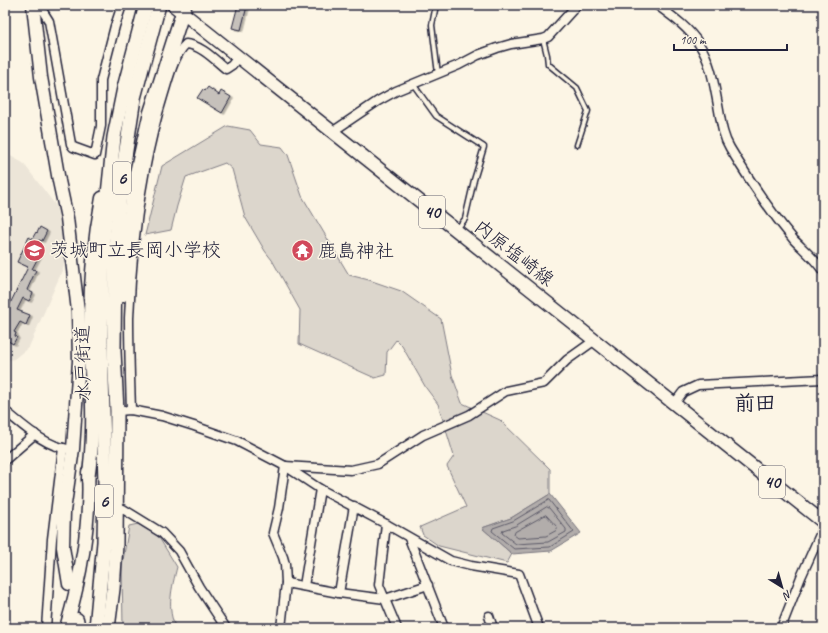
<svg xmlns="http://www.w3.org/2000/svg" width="828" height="633" viewBox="0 0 828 633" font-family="Caveat,'Klee One',sans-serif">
<defs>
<filter id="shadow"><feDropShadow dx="2.5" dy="1.5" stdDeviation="0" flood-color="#0004"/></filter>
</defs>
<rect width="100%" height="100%" fill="#fcf5e5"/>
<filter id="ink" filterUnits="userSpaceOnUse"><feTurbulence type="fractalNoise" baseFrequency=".025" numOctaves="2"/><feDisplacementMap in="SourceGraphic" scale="8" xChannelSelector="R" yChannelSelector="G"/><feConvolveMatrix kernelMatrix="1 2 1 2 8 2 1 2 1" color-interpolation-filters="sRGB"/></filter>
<g filter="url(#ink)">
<!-- built -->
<polygon fill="#ece5d8" points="5,153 23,163 57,207 62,235 65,264 29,347 14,359 5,361"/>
<!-- green -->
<g fill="#dcd6cc" stroke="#7f7c84">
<polygon points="228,126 250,130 261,144 282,147 288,155 302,196 349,275 369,280 401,291 441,319 452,375 462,403 500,420 550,469 550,494 511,518 482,528 512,554 507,563 439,546 423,535 420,527 466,507 447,466 454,456 438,404 426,388 402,346 396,340 387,352 386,375 375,378 299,344 300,310 272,260 265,251 245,217 232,169 225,163 186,177 177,206 171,230 145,235 162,166"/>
<path d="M138,524L158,536L177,567C172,587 166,609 176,628H123L122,566L129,526Z"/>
</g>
<!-- water -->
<polygon fill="#b2adab" stroke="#78757e" points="550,494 581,533 551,551 512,554 482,528 511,518"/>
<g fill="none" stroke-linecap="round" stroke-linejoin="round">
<!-- shore -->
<g stroke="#5c5a68" stroke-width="1">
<polygon points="549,500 574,532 550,547 514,549 492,531 493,528 513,521"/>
<polygon points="547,507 549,508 566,529 566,532 548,542 516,544 502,533 503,530 515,526"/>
<polygon points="546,515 557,527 557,530 546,536 518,538 514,535 515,532"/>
</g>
</g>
<!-- building -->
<g fill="#c6c1bb" stroke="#22223b" filter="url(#shadow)">
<polygon points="238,5 247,6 241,30 232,28"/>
<polygon points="208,87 219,95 221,91 231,97 222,113 197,98 203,89 205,91"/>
<polygon points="40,227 47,231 42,241 39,240 33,251 40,254 32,269 36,270 27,290 33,293 29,301 23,298 17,310 30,315 26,325 20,322 14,332 16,333 15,336 17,337 13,344 5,339 5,314 28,267 17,262 29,237 32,239 36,232 37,233"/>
</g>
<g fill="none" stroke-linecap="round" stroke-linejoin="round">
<defs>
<g id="service">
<polyline points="436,5 432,25 438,74"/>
<polyline points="543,39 547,55 548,64 577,88 588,111 577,145"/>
<polyline points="413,84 436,116 484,147 474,180 465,219 457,229"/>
</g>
<g id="minor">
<polyline points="39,5 49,21 71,144 73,147 95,155 101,126 101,80 115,26 122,5"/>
<path d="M657,5C672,16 689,28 699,44C711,62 714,84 718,105C721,120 722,135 730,148C749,180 770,211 794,240C804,250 815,259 823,271"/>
<polyline points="332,132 378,101 396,91 459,65 478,55 497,48 511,44 543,39 548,37 577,5"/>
<polyline points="674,404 683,392 698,385 823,379"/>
<path d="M131,410C130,379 129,349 129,318C132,242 141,166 164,93C169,77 174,55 186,44C201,45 215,60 226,69L232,65L238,57"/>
<path d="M5,411C23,425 44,446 68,449"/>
<polyline points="117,411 131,410 162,416 194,426 237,441 285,466 320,489 386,524 451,561 471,566 519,574 539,628"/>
<polyline points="5,460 35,434"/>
<polyline points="285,466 351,470 378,464 423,435 469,415 506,391 544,383 567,360 595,340"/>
<polyline points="116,506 123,509 162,533 179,551 199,587 226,628"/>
<polyline points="386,524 379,585 397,628"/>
<polyline points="409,538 444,628"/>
<polyline points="286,583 339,593 385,599 428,585"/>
<polyline points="304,586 320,489"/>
<polyline points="339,593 354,506"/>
<polyline points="489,616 493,628"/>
<polyline points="46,628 52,539 63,448"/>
<polyline points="281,628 286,583 285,564 283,557 273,533 279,508 285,466"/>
<polyline points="781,628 801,577 823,528"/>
</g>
<g id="primary">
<polyline points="33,5 41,77 59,181 67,218 78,311 79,361 73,449 64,511 63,547 69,584"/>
<polyline points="173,5 823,522"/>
<path d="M88,480C96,429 90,376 90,325C90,283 94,239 102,198"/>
<polyline points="77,619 79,628"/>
<path d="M66,628C80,581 91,522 88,472"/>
</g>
<g id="trunk">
<polyline points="121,296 134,184 150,114 185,5"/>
<polyline points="96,628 104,542 105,483 101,343 103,242 114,137 124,88 146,5"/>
<polyline points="108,628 113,589 116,545 117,411 114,351 115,249 121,183 134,98 159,5"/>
</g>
</defs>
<!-- service casing -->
<use href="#service" stroke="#22223b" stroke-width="7"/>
<!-- minor casing -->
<use href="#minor" stroke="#22223b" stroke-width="11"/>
<!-- primary casing -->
<use href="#primary" stroke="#22223b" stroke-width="15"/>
<!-- trunk casing -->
<use href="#trunk" stroke="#22223b" stroke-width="16"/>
<!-- service -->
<use href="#service" stroke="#fcf5e5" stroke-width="4"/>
<!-- minor -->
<use href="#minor" stroke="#fcf5e5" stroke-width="8"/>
<!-- primary -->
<use href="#primary" stroke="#fcf5e5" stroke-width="12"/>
<!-- trunk -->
<use href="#trunk" stroke="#fcf5e5" stroke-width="13"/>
</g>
</g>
<!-- icons -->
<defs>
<symbol id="school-disc" viewBox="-11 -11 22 22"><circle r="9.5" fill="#d1495b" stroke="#fcf5e5"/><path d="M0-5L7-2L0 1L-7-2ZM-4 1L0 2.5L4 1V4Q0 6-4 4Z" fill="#fff"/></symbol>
<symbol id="temple-disc" viewBox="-11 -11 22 22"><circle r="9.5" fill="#d1495b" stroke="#fcf5e5"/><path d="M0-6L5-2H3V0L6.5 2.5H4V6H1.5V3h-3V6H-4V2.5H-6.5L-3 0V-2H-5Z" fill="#fff"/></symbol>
</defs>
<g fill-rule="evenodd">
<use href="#school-disc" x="22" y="238" width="25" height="25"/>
<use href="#temple-disc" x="290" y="238" width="25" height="25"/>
</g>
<g text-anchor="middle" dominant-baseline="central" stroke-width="3" stroke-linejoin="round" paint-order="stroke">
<!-- shield labels -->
<g fill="#fcf5e5" stroke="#63616e" stroke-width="1">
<rect x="113" y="162" width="18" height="32" rx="3"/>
<rect x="419" y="196" width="26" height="32" rx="3"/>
<rect x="759" y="466" width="26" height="32" rx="3"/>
<rect x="95" y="485" width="18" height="32" rx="3"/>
</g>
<g font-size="18" font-weight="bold" fill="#22223b">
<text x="122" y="178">6</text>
<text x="432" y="212">40</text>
<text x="772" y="482">40</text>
<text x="104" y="501">6</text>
</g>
<!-- poi labels -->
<g font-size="19" fill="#22223b" stroke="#fcf5e5" text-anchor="start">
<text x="50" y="250">茨城町立長岡小学校</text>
<text x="318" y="251">鹿島神社</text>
</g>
<!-- street labels -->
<g font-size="19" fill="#22223b" stroke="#fcf5e5">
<text transform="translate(514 253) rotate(38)">内原塩崎線</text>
<text transform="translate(83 363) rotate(-91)">水戸街道</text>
</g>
<!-- quarter labels -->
<g font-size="21" font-weight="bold" fill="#22223b" stroke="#fcf5e5">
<text x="755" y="403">前田</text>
</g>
</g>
<!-- margin -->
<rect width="828" height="633" fill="none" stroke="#fcf5e5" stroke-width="20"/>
<rect x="10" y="10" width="808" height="613" fill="none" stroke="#22223b" stroke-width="1.5" filter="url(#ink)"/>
<!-- north arrow -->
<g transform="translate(782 587) rotate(143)" stroke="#fcf5e5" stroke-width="3" paint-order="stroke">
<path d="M0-3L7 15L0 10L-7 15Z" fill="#22223b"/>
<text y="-6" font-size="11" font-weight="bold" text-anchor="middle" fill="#22223b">N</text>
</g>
<!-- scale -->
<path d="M674 44v6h113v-6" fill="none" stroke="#22223b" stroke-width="2"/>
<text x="680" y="44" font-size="12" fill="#22223b" stroke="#fcf5e5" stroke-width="3" paint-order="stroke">100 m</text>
</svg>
